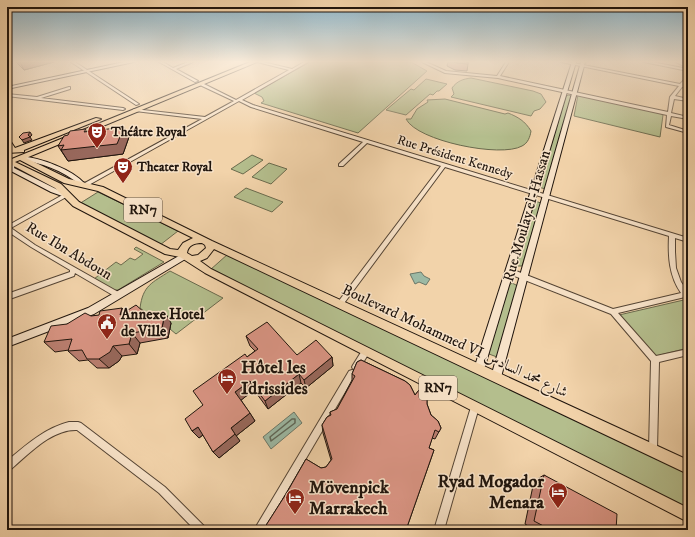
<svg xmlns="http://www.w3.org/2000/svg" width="695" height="537" viewBox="0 0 695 537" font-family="'IM FELL DW Pica',Amiri,serif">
<rect width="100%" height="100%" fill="#f2d3aa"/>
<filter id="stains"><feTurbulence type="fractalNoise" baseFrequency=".005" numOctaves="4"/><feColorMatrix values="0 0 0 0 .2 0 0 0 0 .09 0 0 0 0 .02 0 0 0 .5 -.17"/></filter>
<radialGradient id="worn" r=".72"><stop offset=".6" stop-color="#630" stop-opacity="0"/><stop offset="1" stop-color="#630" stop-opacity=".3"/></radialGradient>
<!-- green -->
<g fill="#b4be8d" stroke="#6a6a4d">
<polygon points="310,62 411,62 427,71 358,133 261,103 264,101 262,97 254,93"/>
<path d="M471,78L533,91L541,94L546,102L540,109L534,111L531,116L451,97L454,94L452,88C457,81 463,79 471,78Z"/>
<polygon points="426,79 447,84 439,91 437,91 433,95 430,94 406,115 386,110 411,89 414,90"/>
<polygon points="569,95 572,97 546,189 538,187 566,96"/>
<polygon points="578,95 658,112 663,115 660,137 574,116"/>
<path d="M445,99L505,114L508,113C518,117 525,121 531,131C530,137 528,143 522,146C501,158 417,141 406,119H411L417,109L428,102L427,100Z"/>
<polygon points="252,155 263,160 243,174 231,169"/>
<polygon points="269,163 287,169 271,184 252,177"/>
<polygon points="246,188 283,202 272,212 234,197"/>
<polygon points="98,192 178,231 160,245 79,204"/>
<polygon points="535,201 541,203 522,266 518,266 515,264"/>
<polygon points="136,247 164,262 118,290 114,290 94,279 116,262 121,265 130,258 135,260 143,254 134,249"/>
<polygon points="228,254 688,473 688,510 210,270"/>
<path d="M170,271L223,298L176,334L170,329L171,323H161L140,308C143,285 152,283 170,271Z"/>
<polygon points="512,283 518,286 497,357 489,354 488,350 508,286"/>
<polygon points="688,299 688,348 656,356 619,315"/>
</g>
<!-- water -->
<g fill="#9cb9a4" stroke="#6a7768">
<polygon points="421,272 424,276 430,279 426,285 419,282 415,284 410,274"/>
<polygon points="294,412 302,423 271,449 263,437"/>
</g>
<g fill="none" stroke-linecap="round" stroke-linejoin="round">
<!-- shore -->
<polygon stroke="#5e6758" stroke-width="1.5" points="292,419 295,419 295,423 271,441 270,437"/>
<defs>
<g id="street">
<polygon points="71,62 75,62 139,104 136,105"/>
<polygon points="159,62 163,62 173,68 188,62 193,62 176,69 198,81 195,82"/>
<path d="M257,62H263L292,69L304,62H308L242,100L253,105L688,238V242L675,238V252L676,268L681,282L688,292V299L685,297L618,313L656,356L688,349V355L659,362L657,450L656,453L653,454L650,453L649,450L651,361L611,314L507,273L506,271L507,269H511L613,309L681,293C669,276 668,256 669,236L445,167L342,306L340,307L338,306L337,304L338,302L441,166L367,143L343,166H339V164L363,142L251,107L239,101L87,186H83V184L202,119L135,111L133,110L134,109L205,117L234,101L200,85V83H202L236,100L289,70Z"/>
<polygon points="422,62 426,62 446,71 497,76 506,62 509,62 500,76 668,112 670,97 679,86 561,62 568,62 680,84 688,76 688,79 683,85 688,86 688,88 682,87 675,96 688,99 688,101 674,99 671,113 688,117 688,119 671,116 669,125 688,131 688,133 666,127 667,115 498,78 445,73"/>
<polygon points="644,62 652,62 688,69 688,71"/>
<polygon points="676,62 680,62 688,66 688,68"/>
<polygon points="69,87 70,87 70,89 41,98 123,108 125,109 123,110 7,96 7,94 37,97"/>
<polygon points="66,193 68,195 68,196 11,228 35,245 120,293 121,295 120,297 116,297 75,273 74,276 7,300 7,294 70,272 70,270 31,247 7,231 7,226"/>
<polygon points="366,348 369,349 370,351 369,353 359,369 356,370 353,369 352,367 353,365 363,349"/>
<polygon points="352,370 355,371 356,373 355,375 264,530 254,530 349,371"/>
<polygon points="475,403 478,404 479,407 444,530 434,530 471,407 472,404"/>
<path d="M69,422H78L81,423L165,487L205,527L207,530H195L159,493L77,430C51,429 28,455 10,470L7,471V461C26,445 45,428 69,422Z"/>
</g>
<g id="secondary">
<polygon points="124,62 134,62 7,89 7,87"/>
<polygon points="572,62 576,62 484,369 482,372 479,374 476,372 474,369"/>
<polygon points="581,62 585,62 501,377 500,380 496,382 492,380 491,377"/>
<path d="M21,156C40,158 72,169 85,184L82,186L80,185C63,170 41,163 19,159L18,158Z"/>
<polygon points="12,161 15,163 14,168 68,195 65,197 51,192 9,170 7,167 10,162"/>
<polygon points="184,253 188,256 187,258 94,314 7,347 7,339 88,308"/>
</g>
<g id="primary">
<path d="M250,62H257L26,158L69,179L103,187L212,241L688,460V474L214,249L207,258L200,261L211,269L688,508V522L205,273L180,257L165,254L73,206L55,188L10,164L7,165V161L19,156ZM20,160L64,183L98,191L193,238L183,243L178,250L170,249L79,202L61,184L15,162ZM202,243L205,245L206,248L198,255L192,256L187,253C188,245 195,243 202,243Z"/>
<polygon points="96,118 101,119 24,150 24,152 7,153 7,149 9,149 7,145 7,138 9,139 15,148"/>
</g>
</defs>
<!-- street casing -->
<use href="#street" stroke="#544434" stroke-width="2"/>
<!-- secondary casing -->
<use href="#secondary" stroke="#20150d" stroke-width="2"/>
<!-- primary casing -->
<use href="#primary" stroke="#20150d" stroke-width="2"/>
<!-- street -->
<use href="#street" fill="#f7e2c8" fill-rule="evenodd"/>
<!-- secondary -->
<use href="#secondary" fill="#f7e2c8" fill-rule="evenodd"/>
<!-- primary -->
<use href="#primary" fill="#f2d3aa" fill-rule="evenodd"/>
</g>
<!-- wall -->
<g fill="#bb7f71" stroke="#20150d">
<polygon points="16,62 54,62 24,70"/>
<polygon points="448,62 468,62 468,64 467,71 455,70 447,66"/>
<polygon points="87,131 129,137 123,154 68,161 58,146 68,135"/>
<polygon points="146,314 171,323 168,338 140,343 137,354 122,356 119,361 109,368 97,368 88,360 79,361 68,351 69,350 55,352 44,342 67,324 91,316"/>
<polygon points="246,336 297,355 332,357 333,366 306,388 301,383 268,409 254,390 241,400 255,421 236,436 240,441 219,458 213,452 203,435 199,438 192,431 203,405 247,357 255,351 250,346"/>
<polygon points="361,360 405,381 410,385 415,395 419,390 423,390 427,395 427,404 431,415 438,421 441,428 435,439 432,438 429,448 434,450 406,530 263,530 286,494 306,459 321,468 326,467 331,460 323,433 322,425 327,417 330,415 330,412 337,409 352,380 352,374 357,362"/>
<polygon points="544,475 616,530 535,530 525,524 534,481"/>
</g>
<!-- shaded-wall -->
<g fill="#98685c" stroke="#20150d">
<polygon points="20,62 54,62 24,70"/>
<polygon points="124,127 129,137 123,154 68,161 61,150"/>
<polygon points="30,132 32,135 30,137 32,140 24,143 22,140"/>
<polygon points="122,308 130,318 120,315"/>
<polygon points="165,312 171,323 168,338 162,328"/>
<polygon points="132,333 140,343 137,354 129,344"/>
<polygon points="113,346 122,356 119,361 109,368 99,359"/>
<polygon points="332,357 333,366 306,388 304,380"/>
<polygon points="299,374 301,383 268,409 265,401"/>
<polygon points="250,381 254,390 240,401 235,392"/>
<polygon points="250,413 255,421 236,436 231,428"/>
<polygon points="198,427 204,434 199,438 192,431"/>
<polygon points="235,434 240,441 219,458 213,452"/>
</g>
<!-- building -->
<g fill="#d99483" stroke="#20150d">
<polygon points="454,62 468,62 468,64 457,63"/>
<polygon points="124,127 117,144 61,150 64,145 58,146 64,136 68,135 70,131 86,129 84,132"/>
<polygon points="30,132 28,135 30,137 22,140 19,137 23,133"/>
<polygon points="136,305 146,314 165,312 162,328 132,333 129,344 113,346 110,352 99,359 87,359 82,350 68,351 72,339 44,342 51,326 67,324 85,313 91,316 99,315 100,311 122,308 120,315"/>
<polygon points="267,322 297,355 316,340 332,357 304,380 299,374 265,401 250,381 235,392 250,413 231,428 235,434 213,452 198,427 192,431 185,419 203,405 193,391 245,354 247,357 258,349 246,336"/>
<polygon points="361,360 405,381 410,385 415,395 419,390 423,390 427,395 427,404 431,415 438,421 441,428 439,432 435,430 429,448 434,450 406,530 263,530 286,494 306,459 321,468 326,467 332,459 322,425 327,417 331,415 330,412 337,409 355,376 352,374 357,362"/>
<polygon points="544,475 617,514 616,530 551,530 534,521"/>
</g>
<!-- sky -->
<linearGradient id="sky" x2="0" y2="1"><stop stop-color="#89b6cd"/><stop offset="0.45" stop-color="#f9ebd9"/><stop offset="1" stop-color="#f9ebd9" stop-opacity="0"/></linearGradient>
<rect width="695" height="137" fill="url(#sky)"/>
<!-- icons -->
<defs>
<symbol id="theatre-pin" viewBox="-11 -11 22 30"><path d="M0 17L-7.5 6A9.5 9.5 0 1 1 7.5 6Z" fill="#8f2418" stroke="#f7e2c8"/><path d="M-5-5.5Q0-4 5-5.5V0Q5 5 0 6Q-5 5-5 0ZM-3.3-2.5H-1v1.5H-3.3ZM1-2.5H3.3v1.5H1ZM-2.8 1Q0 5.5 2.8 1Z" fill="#fff"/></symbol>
<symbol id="civic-pin" viewBox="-11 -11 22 30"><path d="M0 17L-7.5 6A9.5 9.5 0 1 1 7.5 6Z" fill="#8f2418" stroke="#f7e2c8"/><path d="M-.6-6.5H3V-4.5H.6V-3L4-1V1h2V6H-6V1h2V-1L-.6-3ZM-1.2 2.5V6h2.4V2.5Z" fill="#fff"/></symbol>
<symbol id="hotel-pin" viewBox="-11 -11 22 30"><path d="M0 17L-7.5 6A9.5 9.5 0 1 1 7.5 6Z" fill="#8f2418" stroke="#f7e2c8"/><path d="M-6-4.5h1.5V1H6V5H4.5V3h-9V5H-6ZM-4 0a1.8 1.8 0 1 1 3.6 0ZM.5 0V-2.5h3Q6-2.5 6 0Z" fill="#fff"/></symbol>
</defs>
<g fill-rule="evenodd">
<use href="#theatre-pin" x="86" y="121" width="22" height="30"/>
<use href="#theatre-pin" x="112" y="156" width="22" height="30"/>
<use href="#civic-pin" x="96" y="312" width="22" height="30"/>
<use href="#hotel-pin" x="216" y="367" width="22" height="30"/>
<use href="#hotel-pin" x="547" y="481" width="22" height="30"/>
<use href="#hotel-pin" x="284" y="487" width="22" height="30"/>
</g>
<g text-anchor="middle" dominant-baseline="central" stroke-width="3" stroke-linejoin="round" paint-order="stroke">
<!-- far-poi labels -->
<g font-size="13" font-weight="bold" fill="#20150d" stroke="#f7e2c8" text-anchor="start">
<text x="111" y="132">Théâtre Royal</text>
<text x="137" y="167">Theater Royal</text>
</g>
<!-- far-street labels -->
<g font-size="13" fill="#20150d" stroke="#f7e2c8">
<text transform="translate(455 157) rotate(17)">Rue Président Kennedy</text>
</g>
<!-- shield labels -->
<g fill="#f7e2c8" stroke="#605245" stroke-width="1">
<rect x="124" y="198" width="38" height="24" rx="3"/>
<rect x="419" y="376" width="38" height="24" rx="3"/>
</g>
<g font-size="14" font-weight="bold" fill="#20150d">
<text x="143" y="210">RN7</text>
<text x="438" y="388">RN7</text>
</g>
<!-- street labels -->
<g font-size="15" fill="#20150d" stroke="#f7e2c8">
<text transform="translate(527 216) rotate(-74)">Rue Moulay el-Hassan</text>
<text transform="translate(69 251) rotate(31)">Rue Ibn Abdoun</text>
<text transform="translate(455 341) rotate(25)">Boulevard Mohammed VI شارع محمد السادس</text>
</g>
<!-- poi labels -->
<g font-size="15" font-weight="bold" fill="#20150d" stroke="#f7e2c8" text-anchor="start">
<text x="121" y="314">Annexe Hotel<tspan x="121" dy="17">de Ville</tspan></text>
</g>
<!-- near-poi labels -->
<g font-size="18" font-weight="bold" fill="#20150d" stroke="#f7e2c8" text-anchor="start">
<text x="241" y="368">Hôtel les<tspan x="241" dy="21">Idrissides</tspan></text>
<text x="544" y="482" text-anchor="end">Ryad Mogador<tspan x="544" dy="21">Menara</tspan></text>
<text x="309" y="488">Mövenpick<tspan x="309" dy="21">Marrakech</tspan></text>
</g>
</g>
<!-- margin -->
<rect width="695" height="537" fill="none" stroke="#f2d3aa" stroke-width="24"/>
<rect x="8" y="8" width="679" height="521" fill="none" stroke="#20150d" stroke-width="2"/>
<rect x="12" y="12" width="671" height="513" fill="none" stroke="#20150d"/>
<rect width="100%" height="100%" filter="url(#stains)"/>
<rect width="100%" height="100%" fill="url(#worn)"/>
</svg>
